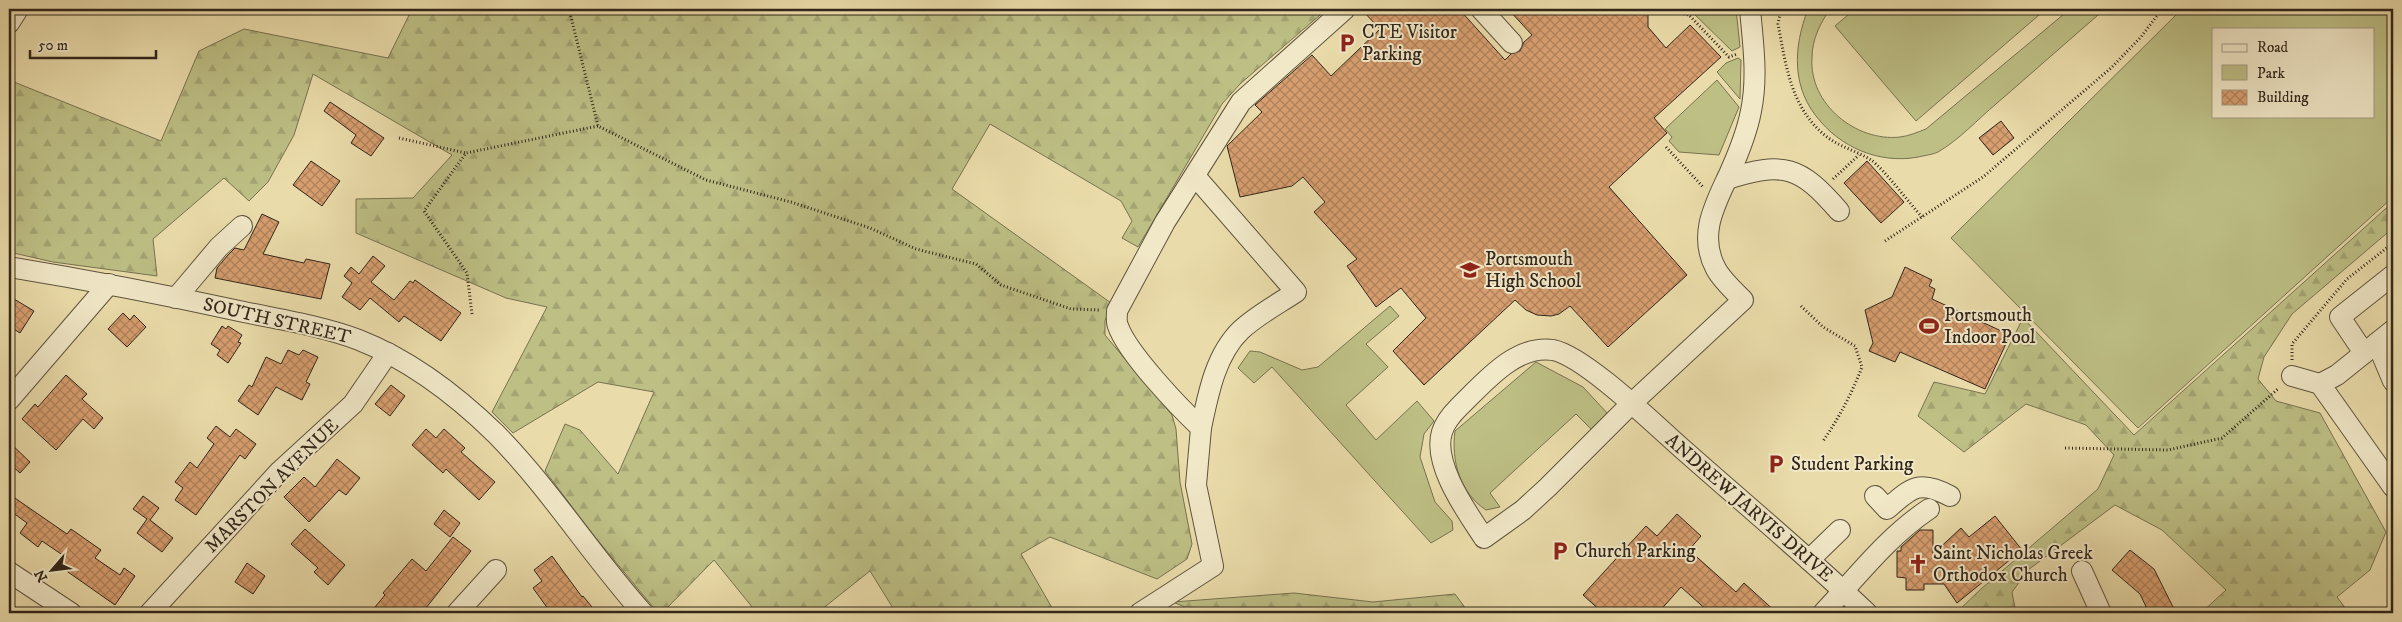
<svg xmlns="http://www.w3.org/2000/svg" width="2402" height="622" viewBox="0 0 2402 622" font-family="'IM FELL DW Pica',serif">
<defs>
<pattern id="forest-firs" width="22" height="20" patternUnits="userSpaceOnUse" patternTransform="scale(1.25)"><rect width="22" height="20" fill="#bdbf85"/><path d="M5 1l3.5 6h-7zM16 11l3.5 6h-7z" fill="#a3a472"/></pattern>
<pattern id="building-cross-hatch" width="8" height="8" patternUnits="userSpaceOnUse" patternTransform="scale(1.25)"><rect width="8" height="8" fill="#d79e6f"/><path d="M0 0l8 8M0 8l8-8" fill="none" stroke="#af815a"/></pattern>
</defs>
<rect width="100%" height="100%" fill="#eadcaa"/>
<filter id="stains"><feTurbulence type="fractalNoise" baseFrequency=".004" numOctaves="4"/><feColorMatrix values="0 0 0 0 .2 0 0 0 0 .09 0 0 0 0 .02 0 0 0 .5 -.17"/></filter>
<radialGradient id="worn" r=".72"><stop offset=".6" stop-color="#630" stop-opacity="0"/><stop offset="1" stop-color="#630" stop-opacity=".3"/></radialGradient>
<!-- green -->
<g fill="#bdbf85" stroke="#777250" fill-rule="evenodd">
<polygon points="1689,9 1736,9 1740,47 1732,51"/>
<path d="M1808,9H1830C1820,24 1812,39 1812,58C1809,104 1856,142 1900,137C1909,136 1918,132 1926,129L2070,9H2105C2069,40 2033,72 1996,104C1978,119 1959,140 1938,152C1934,154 1928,155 1923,156C1886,165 1846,151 1821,122C1791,89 1793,48 1808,9Z"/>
<polygon points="1855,9 2046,9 1916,121 1835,26"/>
<path d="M2182,9H2393V197L2138,428L1951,238ZM2213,29H2373V116H2213Z"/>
<polygon points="1738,58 1741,60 1740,99 1717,72 1726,63"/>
<polygon points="1717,80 1739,107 1719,155 1679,152 1669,141 1672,137 1665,129"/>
<polygon points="1390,306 1399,316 1366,344 1388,367 1346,405 1376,440 1417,401 1434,421 1424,434 1420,457 1435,502 1452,521 1453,530 1431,543 1272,367 1254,383 1238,368 1250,351 1260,352 1302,370 1318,367"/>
<path d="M1536,362L1583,387L1608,414L1592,430L1576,414L1490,493L1500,507L1486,510C1460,493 1451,461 1455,431Z"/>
</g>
<!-- forest -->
<g fill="url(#forest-firs)" stroke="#777250">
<polygon points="412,9 1327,9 1240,84 1222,104 1138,247 1122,238 1132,221 1121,201 990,124 952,189 1111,303 1105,321 1105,335 1172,415 1176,429 1180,482 1192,544 1187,559 1157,579 1050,537 1021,554 1055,613 1002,613 997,608 985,613 896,613 870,571 817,613 757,613 714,560 662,613 658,613 595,537 545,471 565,424 580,430 618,474 654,392 598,382 513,433 492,412 547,307 506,298 356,233 356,199 413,198 452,155 313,74 294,135 268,182 249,201 224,178 153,239 157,276 53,262 9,252 9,80 161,141 199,51 244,29 388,58"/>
<polygon points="2393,202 2393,228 2292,314 2264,357 2258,379 2276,401 2320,413 2386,532 2370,570 2337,597 2349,613 2201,613 2226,590 2162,530 2115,505 2028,570 2012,592 2016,613 1956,613 1981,589 2098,489 2114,455 2086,425 2026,404 1964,452 1918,416 1934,382 1985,394 2023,318 2134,435"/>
<polygon points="1294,593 1373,602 1455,594 1469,613 1199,613 1173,602"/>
</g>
<!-- building -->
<g fill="url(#building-cross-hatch)" stroke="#31261b">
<polygon points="1361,9 1459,9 1505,60 1511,54 1520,51 1524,42 1532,35 1508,9 1648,9 1648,27 1666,48 1690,25 1721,57 1654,118 1667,133 1609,187 1687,275 1608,347 1570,306 1559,314 1551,316 1537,315 1526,310 1515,300 1424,385 1393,351 1426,318 1401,288 1376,307 1347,266 1357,259 1314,212 1325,202 1303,177 1292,186 1240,197 1227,146 1262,112 1255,105 1312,55 1331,76 1380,29"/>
<polygon points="330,102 384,138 371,156 351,143 356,135 324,111"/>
<polygon points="2001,121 2014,138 1993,155 1979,138"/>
<polygon points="311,161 340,181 322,206 293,185"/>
<polygon points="1867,161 1904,202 1881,223 1844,183"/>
<polygon points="262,214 279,222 263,254 304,263 306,259 330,264 321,299 215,278 217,268 228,255 235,248 244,250"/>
<polygon points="373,256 385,266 371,282 394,300 410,281 413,283 415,280 461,313 441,341 404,316 399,322 370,298 360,310 342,297 352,283 344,276 351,267 359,274"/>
<polygon points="1905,267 1932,280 1929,286 1935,289 1932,299 2010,335 1985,389 1900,352 1895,362 1869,351 1873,343 1865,310 1892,297"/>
<polygon points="9,296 34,311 20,333 9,326"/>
<polygon points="123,313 130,320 134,315 146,327 127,347 108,329"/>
<polygon points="222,326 226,329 228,326 242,335 238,342 241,343 228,363 217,355 220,350 211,344"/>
<polygon points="288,350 299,355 303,350 318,357 306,382 310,384 302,400 276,387 258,415 238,401 249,385 252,387 266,357 281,364"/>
<polygon points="66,375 87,394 82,399 103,418 94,429 83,419 56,450 22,419 35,404 38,407"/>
<polygon points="391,385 405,396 390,416 375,404"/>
<polygon points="216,426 230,437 236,429 256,444 245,459 240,455 196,515 175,500 183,488 175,482 190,462 197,468 214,444 207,438"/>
<polygon points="426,429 436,438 444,429 465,448 461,452 495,482 479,500 446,469 443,473 412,445"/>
<polygon points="9,442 30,462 20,473 9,463"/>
<polygon points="337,459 360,478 346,495 339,490 309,522 284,497 304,477 315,487"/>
<polygon points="9,494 67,534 71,529 101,550 95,558 120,575 124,568 135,576 115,605 58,565 64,556 42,541 38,547 20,533 27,523 9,510"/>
<polygon points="143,496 159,508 150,520 173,538 162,552 137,533 147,519 133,509"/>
<polygon points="444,510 460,523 450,537 434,524"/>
<polygon points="1677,514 1701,536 1689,550 1736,592 1744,583 1777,613 1710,613 1681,587 1658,613 1603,613 1583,595 1646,526 1657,536"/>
<polygon points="1995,516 2022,550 1957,603 1944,584 1924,584 1924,590 1906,590 1906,578 1897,577 1897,551 1901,551 1901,547 1920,530 1933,530 1933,554 1961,528 1969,537"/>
<polygon points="305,529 345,565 328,585 314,572 318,568 291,544"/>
<polygon points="453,537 471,551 422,613 370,613 385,595 383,593 412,559 426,571"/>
<polygon points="2130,550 2154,569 2176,613 2149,613 2140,594 2112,570"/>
<polygon points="552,556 582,597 583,596 592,607 584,613 551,613 533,588 542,581 534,570"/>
<polygon points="247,563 265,576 253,594 235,582"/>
</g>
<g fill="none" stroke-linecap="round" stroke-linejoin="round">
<defs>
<g id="minor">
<polyline points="1481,9 1512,43"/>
<path d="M1750,9C1753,43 1758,77 1751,111C1747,132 1739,152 1730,172C1716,203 1697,234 1716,269C1722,280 1734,291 1743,300L1631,404L1548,487L1523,510L1484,538C1467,512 1432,464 1442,432C1445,422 1452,414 1459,407C1483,384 1515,344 1553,350C1584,356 1652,422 1678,445C1741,501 1806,555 1867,613"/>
<polyline points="9,23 18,9"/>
<path d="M1195,176L1296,292C1278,304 1257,315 1241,330C1215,355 1208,395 1201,428"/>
<path d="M1727,179C1784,161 1800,166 1839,211"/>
<path d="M9,267C88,280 166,295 244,312C282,320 322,326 359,340C410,360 457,396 496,434C550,489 592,556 643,613"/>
<polyline points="176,298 219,247 242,226"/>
<polyline points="2377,343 2393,381"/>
<polyline points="2364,353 2340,317 2393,275"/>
<polyline points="2292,376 2320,384 2393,487"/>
<polyline points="2320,384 2337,375 2393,330"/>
<polyline points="9,400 109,284"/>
<path d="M1875,496L1887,509C1911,488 1919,479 1950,496"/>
<polyline points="1809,560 1840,530"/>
<polyline points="2082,571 2101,613"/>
<polyline points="9,572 71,613"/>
<polyline points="150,613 280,471 353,404 388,353"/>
<polyline points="457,613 496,570"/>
<path d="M1140,613L1213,566L1196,485L1201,428C1180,408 1127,353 1118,326C1116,322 1117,316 1117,311L1165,222L1241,102L1345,9"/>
<path d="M1823,613C1858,576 1886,538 1929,509"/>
</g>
</defs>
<!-- minor casing -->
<use href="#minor" stroke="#5f543f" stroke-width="22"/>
<!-- path -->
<g stroke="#31261b" stroke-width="3" stroke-dasharray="1 2.5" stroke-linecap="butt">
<polyline points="569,9 598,126 706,180 791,202 870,228 916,249 976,264 1001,285 1071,309 1099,310"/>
<polyline points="1663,9 1689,15 1729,57 1737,54"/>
<path d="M1786,9L1780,14L1778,24C1786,66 1791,109 1827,137C1840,147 1857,151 1871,160C1884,169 1910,204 1922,217"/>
<polyline points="399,138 466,153"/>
<polyline points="1666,147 1704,188"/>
<polyline points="1833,179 1859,155"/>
<polyline points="1885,241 1983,177 2111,68 2141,37 2162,9"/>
<path d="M1801,306L1823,327L1855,346L1862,367C1852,393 1839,418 1823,441"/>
<polyline points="472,314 467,273 424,211 466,153 598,126"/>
<polyline points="2292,360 2292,344 2347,279 2393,243"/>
<polyline points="2065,448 2168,450 2222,438 2279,388"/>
</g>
<!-- minor -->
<use href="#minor" stroke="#f1e8c8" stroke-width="20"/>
</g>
<!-- icons -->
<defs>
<symbol id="parking-bare" viewBox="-9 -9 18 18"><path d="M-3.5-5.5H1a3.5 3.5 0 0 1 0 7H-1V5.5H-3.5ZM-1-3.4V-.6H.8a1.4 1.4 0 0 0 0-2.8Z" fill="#8f2418" stroke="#f1e8c8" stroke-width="2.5" paint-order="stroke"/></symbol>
<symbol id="school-bare" viewBox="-9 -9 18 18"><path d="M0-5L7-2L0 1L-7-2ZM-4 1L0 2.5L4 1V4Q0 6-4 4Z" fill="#8f2418" stroke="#f1e8c8" stroke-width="2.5" paint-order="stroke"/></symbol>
<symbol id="stadium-bare" viewBox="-9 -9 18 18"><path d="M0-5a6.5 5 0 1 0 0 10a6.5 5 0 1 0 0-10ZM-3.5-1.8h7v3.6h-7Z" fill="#8f2418" stroke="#f1e8c8" stroke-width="2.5" paint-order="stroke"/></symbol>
<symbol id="church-bare" viewBox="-9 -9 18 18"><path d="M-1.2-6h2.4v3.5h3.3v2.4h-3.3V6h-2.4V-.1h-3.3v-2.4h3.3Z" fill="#8f2418" stroke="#f1e8c8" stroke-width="2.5" paint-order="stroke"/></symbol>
</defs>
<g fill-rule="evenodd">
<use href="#parking-bare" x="1333" y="29" width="28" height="28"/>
<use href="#school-bare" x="1456" y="256" width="28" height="28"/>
<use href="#stadium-bare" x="1915" y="312" width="28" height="28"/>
<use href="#parking-bare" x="1762" y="450" width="28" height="28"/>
<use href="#parking-bare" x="1546" y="537" width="28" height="28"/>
<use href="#church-bare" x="1904" y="550" width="28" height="28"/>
</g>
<g text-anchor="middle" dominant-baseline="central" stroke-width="4" stroke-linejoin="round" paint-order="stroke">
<!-- poi labels -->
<g font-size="19" fill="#31261b" stroke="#f1e8c8" text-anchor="start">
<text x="1362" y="32">CTE Visitor<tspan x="1362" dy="22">Parking</tspan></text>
<text x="1485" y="259">Portsmouth<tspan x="1485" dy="22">High School</tspan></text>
<text x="1944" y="315">Portsmouth<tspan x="1944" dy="22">Indoor Pool</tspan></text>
<text x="1791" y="464">Student Parking</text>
<text x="1575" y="551">Church Parking</text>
<text x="1933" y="553">Saint Nicholas Greek<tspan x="1933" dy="22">Orthodox Church</tspan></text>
</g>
<!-- street labels -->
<g font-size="19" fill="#31261b" stroke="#f1e8c8">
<text transform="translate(277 321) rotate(13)">SOUTH STREET</text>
<text transform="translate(272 486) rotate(-45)">MARSTON AVENUE</text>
<text transform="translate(1749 508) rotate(41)">ANDREW JARVIS DRIVE</text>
</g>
</g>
<!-- margin -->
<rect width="2402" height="622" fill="none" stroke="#eadcaa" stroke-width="30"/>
<rect x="10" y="10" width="2382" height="602" fill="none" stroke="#31261b" stroke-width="2.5"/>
<rect x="15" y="15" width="2372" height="592" fill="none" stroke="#31261b"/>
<!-- legend -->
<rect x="2212" y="28" width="162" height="90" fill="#f1e8c8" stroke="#a49a83"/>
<rect x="2222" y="44" width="25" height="8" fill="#f1e8c8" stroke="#a49a83"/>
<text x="2257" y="52" font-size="15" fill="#31261b">Road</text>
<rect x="2222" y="65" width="25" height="15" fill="#bdbf85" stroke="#a49a83"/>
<text x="2257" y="78" font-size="15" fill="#31261b">Park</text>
<rect x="2222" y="90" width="25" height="15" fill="url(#building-cross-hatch)" stroke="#a49a83"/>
<text x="2257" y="102" font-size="15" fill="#31261b">Building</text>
<!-- north arrow -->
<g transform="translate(52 570) rotate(242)" stroke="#f1e8c8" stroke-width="4" paint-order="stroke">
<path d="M0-4L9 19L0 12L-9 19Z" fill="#31261b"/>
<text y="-8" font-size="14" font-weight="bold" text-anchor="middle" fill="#31261b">N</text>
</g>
<!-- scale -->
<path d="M30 50v8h126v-8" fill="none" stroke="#31261b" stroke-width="2.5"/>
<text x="38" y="50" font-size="15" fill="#31261b" stroke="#f1e8c8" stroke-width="4" paint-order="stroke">50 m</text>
<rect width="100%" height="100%" filter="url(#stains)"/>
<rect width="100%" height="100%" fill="url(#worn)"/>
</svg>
